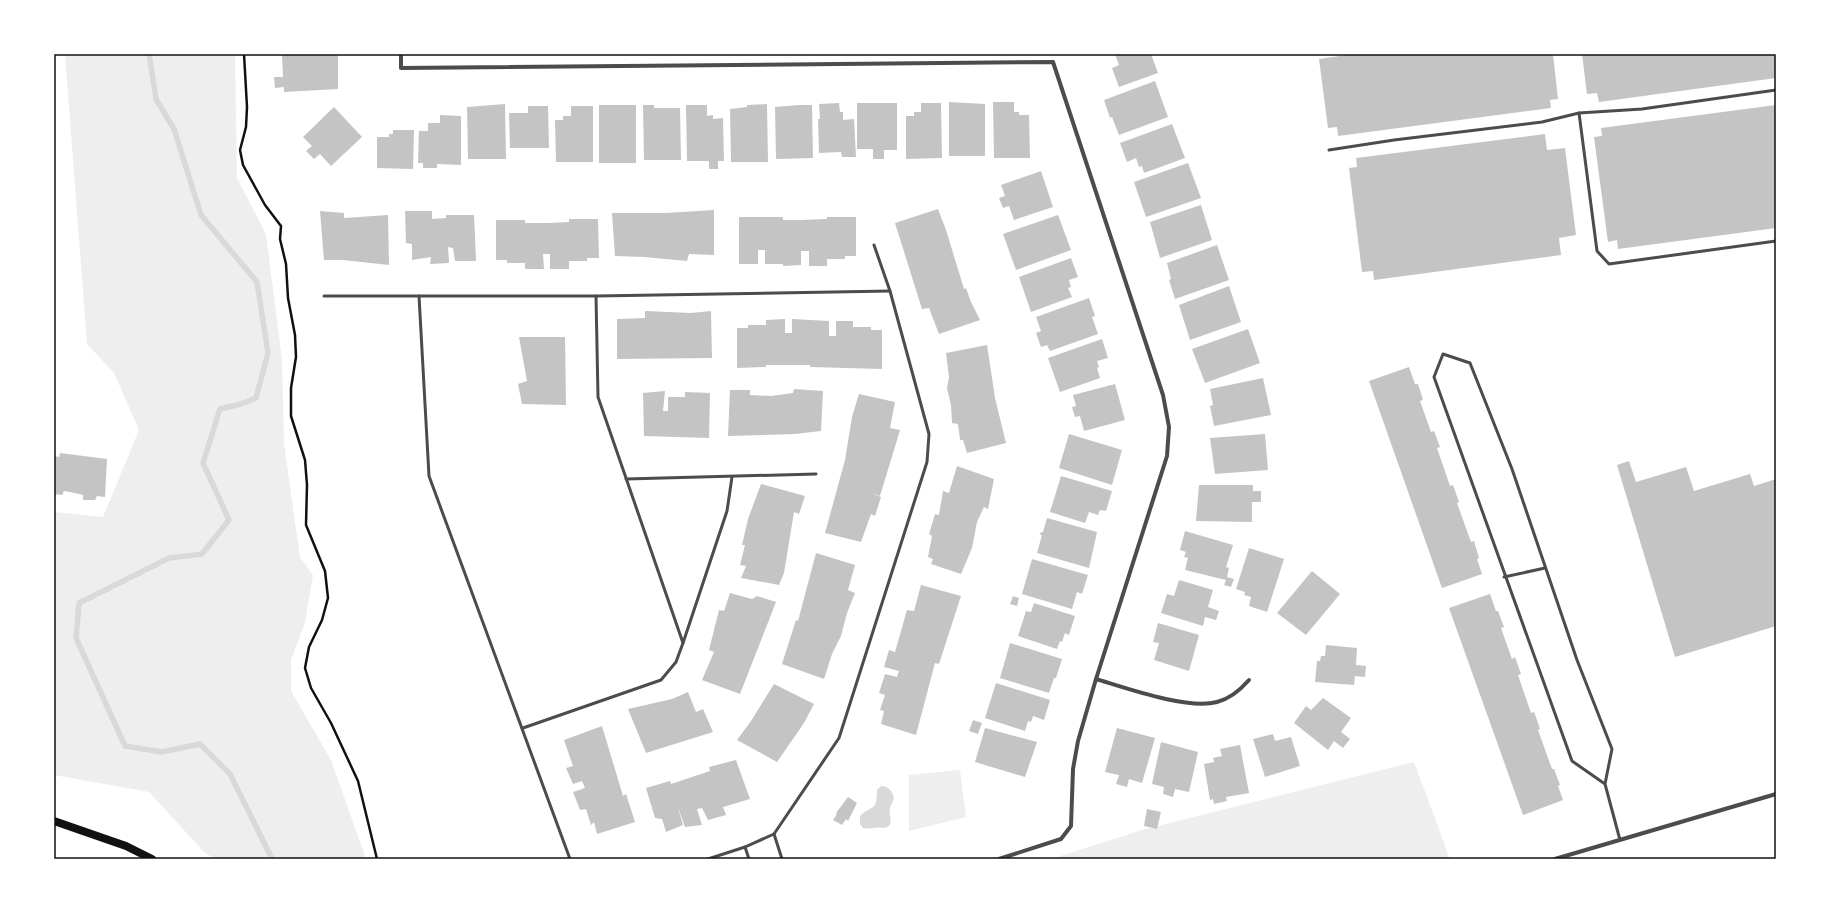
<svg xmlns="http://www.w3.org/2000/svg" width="1830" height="913" viewBox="0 0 1830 913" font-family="Roboto,sans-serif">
<rect width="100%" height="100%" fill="#fff"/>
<!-- green -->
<g fill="#eee">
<polygon points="65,54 235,54 237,178 266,234 282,360 284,444 300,557 313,575 305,623 291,660 291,691 331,760 366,859 215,859 204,852 149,792 54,775 54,512 103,517 139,430 114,373 87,344"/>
<polygon points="1414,762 1450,859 1051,859 1142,830"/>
<polygon points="960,770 966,817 909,831 909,775"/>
</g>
<!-- water -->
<path fill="#d9d9d9" d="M881,786C889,786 892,791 894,798C893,802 891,804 890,808C888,817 896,825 884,828C876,826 870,830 863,828L860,824V816C873,804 877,812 877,790Z"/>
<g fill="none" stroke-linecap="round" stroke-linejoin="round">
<!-- stream -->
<polyline stroke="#d9d9d9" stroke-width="5.5" points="149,54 156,99 174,129 201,215 257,282 268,353 256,398 241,404 220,409 203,463 229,520 202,554 169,558 79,603 76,638 125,746 162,752 200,744 230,774 272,859"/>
</g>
<!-- building -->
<g fill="#c4c4c4">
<polygon points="338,54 338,89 284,92 284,87 275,88 274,77 283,77 282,55"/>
<polygon points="1115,54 1151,54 1158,73 1119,87 1112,68 1119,65"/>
<polygon points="1353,54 1553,54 1558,99 1550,100 1551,108 1338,136 1337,127 1328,128 1319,59"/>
<polygon points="1582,54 1776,54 1776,78 1599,102 1597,93 1587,94"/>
<polygon points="1155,81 1168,117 1119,135 1112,117 1110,118 1104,100"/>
<polygon points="949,102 985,104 985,156 949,156"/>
<polygon points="993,102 1014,102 1014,112 1019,112 1019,115 1029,115 1030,158 994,158"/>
<polygon points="839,103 840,112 843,112 843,120 854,119 856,157 842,157 841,152 819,153 818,119 820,119 819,104"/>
<polygon points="857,103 897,103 897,150 884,150 884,159 873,159 873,149 857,149"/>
<polygon points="921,103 941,103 942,158 906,159 906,116 914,116 914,112 921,112"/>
<polygon points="505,104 506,159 468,159 467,107"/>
<polygon points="767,104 768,162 731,162 730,109 747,107 747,105"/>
<rect x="599" y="105" width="37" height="58"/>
<polygon points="643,105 654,105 654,108 680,108 681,160 644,160"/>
<polygon points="686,105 707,105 707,116 713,115 713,119 723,118 724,161 718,161 718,169 709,169 709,161 687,161"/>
<polygon points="798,105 812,105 813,158 776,159 775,107"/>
<polygon points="1776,105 1776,228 1618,249 1617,240 1608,242 1594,137 1602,136 1601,128"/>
<polygon points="528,106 548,106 549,148 510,148 509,113 528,113"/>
<polygon points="571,106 593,106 593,162 556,162 555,120 563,120 563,116 571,116"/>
<polygon points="334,107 362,137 331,166 320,154 314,159 306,151 312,146 303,137"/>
<polygon points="440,115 461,116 461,165 437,164 437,168 423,168 423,163 418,163 419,131 428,131 428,123 440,123"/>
<polygon points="1172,124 1185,158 1144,173 1142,166 1139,167 1136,158 1127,162 1120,143"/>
<polygon points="393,130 414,130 413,169 377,168 377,137 389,137 389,134 393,134"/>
<polygon points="1545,134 1547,150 1565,148 1576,235 1559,238 1561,255 1374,280 1373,271 1362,272 1349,168 1357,167 1356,158"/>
<polygon points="1188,163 1201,198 1146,217 1134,182"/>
<polygon points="1041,171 1053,207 1014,220 1009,206 1003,208 999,198 1005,196 1001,185"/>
<polygon points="1201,205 1212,240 1160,258 1150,222"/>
<polygon points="938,209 946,230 964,289 966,288 971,302 980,320 939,334 929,308 922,309 895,223"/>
<polygon points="714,210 714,255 689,254 687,261 644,257 615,256 612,213 666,213"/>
<polygon points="320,211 344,213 344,218 388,215 389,265 343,260 324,260"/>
<polygon points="405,211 432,211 432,219 446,218 446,215 474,215 476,261 455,261 453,248 448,247 449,263 430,264 431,257 412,260 412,244 406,243"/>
<polygon points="1058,215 1071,250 1016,270 1003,234"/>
<polygon points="739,217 783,217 783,220 801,220 827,219 827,217 856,217 856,256 845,256 845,259 827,259 827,266 809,266 809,251 801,251 801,265 783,266 783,264 765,264 765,250 758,250 758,264 739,264"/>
<polygon points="569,219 598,219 599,258 587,258 587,261 569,261 569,269 550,269 550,254 543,254 544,269 525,269 525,263 507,263 507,260 496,260 496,220 525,220 525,223 549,223 569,222"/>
<polygon points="1217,245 1229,280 1175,299 1169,280 1171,279 1167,263"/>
<polygon points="1071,258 1078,277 1069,280 1071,287 1068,288 1072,297 1031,312 1019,277"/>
<polygon points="1229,286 1241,322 1190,340 1179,305"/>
<polygon points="1089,298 1095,316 1092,317 1098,334 1050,351 1047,345 1041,347 1036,333 1041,331 1036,317"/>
<polygon points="645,311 691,313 711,311 712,358 617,359 617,319 645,318"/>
<polygon points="785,319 785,333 792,333 792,319 829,321 829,336 836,336 836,321 853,321 853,327 871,327 871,330 882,330 882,369 810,367 810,365 766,365 766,367 737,368 737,328 748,328 748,325 766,325 766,320"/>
<polygon points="1248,329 1260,363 1205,383 1192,349"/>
<polygon points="519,337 565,337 566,405 522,404 518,384 527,381"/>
<polygon points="1102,339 1108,358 1097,361 1099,367 1097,368 1100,378 1060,392 1048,358"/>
<polygon points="987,345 995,398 1006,443 967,453 963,440 960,440 958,424 952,423 951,405 947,388 949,377 946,353"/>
<polygon points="1409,367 1415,384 1418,384 1423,400 1420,401 1431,432 1434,431 1440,447 1437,448 1450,486 1453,485 1459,502 1457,503 1471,542 1474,541 1479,558 1477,559 1482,574 1442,588 1369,381"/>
<polygon points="1263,378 1271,415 1214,426 1210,406 1213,405 1210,389"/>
<polygon points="1115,384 1125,420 1084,431 1080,416 1075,417 1072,407 1076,406 1073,395"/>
<polygon points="794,389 823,391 821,431 795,434 728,436 730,390 750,390 750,395 771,396 793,393"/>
<polygon points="665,391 663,411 668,411 668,397 685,397 685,392 710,393 709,438 644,436 643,393"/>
<polygon points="859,394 895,402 890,428 900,430 880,496 870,493 881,497 875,516 871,514 861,542 825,533 845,460 852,417"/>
<polygon points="1069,434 1122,450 1112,485 1059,468"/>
<polygon points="1265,434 1268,470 1215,474 1210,438"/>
<polygon points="60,453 107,459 105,497 97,496 95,500 83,500 83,495 75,493 64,491 62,495 54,494 54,456 59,457"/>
<polygon points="1629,461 1636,482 1686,467 1694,491 1750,474 1754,486 1776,479 1776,626 1675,657 1617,465"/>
<polygon points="957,466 994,479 988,509 984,507 977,522 972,548 961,574 931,564 933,559 928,557 932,536 929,534 935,514 939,515 943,491 949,493"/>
<polygon points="1061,476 1112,491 1106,511 1100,510 1098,515 1089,512 1085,523 1050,512"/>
<polygon points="761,484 805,496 799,514 794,512 784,573 779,585 741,578 746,566 740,565 745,545 742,545 748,519"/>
<polygon points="1199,485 1253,485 1253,491 1261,491 1261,502 1252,502 1252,522 1196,521"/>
<polygon points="1047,518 1097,532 1089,568 1037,553 1042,535 1040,535 1041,532 1043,532"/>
<polygon points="1185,531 1233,545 1226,567 1229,568 1227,577 1234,579 1231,587 1224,585 1226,580 1185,570 1188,558 1184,557 1186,552 1180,550"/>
<polygon points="1249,548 1284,559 1267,612 1249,606 1251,597 1244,595 1245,592 1236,589"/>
<polygon points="816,553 855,565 848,590 855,593 847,613 841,636 832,654 824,679 782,664 796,620 798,621"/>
<polygon points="1032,559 1088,575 1082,594 1077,592 1072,609 1022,594"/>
<polygon points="1312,571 1340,594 1306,635 1277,613"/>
<polygon points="1179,580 1213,590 1208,607 1219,611 1216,620 1205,617 1203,626 1161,613 1167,594 1174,596"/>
<polygon points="921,585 961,596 939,664 935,663 916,735 881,724 884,711 880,710 885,695 879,693 885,674 897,677 899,671 884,667 889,650 895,652 907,610 914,611"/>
<polygon points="730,593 752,599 757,596 776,602 740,694 702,680 714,652 709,650 719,610 724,611"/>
<polygon points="1490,594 1496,611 1498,611 1504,627 1501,628 1512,659 1515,657 1521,674 1518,675 1531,713 1534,712 1537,720 1540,729 1538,730 1552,769 1554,769 1560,785 1558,786 1563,800 1523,815 1449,608"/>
<polygon points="1013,596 1019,598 1017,606 1010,604"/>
<polygon points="1034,603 1075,616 1069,635 1065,633 1062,642 1060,641 1057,649 1018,636 1026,611 1031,612"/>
<polygon points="1158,623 1199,635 1189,671 1154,660 1159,643 1153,642"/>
<polygon points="1010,643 1062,659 1056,678 1054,678 1049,693 1000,678"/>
<polygon points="1326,645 1357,648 1356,665 1366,666 1365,677 1355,676 1354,685 1315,682 1317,661 1320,661 1321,656 1325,656"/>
<polygon points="996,683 1050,700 1044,720 1033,716 1031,722 1028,721 1025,731 985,718"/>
<polygon points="774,684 814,704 804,723 777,762 737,740 751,721"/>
<polygon points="688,692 696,712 703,709 713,732 646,753 628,709 672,699"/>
<polygon points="1323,698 1351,718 1341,732 1350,739 1343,748 1334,741 1328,750 1294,723 1306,706 1311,710"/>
<polygon points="973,720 982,723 978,734 969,731"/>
<polygon points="602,726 623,796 626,794 635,822 597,834 594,822 591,825 586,809 580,810 573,792 585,788 582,781 573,784 566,768 573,766 564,740"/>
<polygon points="985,728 1037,742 1025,777 975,762"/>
<polygon points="1117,728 1155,738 1142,783 1129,779 1127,787 1116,784 1119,775 1105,772"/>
<polygon points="1273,734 1275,741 1291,737 1300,766 1265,777 1253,739"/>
<polygon points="1161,742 1198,752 1189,792 1175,789 1173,797 1163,794 1164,787 1152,784"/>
<polygon points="1240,745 1249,793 1226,797 1227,801 1214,804 1213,799 1210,800 1204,764 1214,762 1213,758 1222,756 1220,749"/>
<polygon points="736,760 750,799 723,807 726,815 708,820 702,808 697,809 702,825 685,827 677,805 683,825 666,832 662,819 655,818 646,788 670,781 671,784 710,771 709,767"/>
<polygon points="848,797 857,803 848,821 846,819 842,825 833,820 837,814 836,813"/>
<polygon points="1147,809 1161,812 1157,829 1144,826"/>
</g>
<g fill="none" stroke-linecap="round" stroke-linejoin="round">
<!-- path -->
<polyline stroke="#111" stroke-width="2.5" points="244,54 247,107 246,127 240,150 243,165 265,205 281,226 280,239 286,264 288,298 295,335 296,357 291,388 291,416 305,460 307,485 306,525 325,571 328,598 322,620 309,647 305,668 311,688 331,723 358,781 377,859"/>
<!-- service -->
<g stroke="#4c4c4c" stroke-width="3">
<polyline points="1579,113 1597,251 1609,264 1776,241"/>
<polyline points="1329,150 1394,140 1542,122 1579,113 1642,109 1776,90"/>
<polyline points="324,296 596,296 890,291"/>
<polyline points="419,296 429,476 570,859"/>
<polyline points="626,479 816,474"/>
<polyline points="1504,577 1545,568"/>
<polyline points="683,643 727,511 732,477"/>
<polyline points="523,728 661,680 676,662 683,643 598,397 596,296"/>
<polyline points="1605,784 1572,761 1434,377 1443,354 1470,363 1512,469 1577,660 1612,749 1605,784 1620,840"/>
<polyline points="774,834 782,859"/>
<polyline points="745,847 749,859"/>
<polyline points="708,859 745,847 774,834 839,738 927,462 929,434 890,291 874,245"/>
</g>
<!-- minor -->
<g stroke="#4c4c4c" stroke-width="4">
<polyline points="401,54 401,68 1053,62 1163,395 1169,427 1167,456 1096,679 1078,741 1073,769 1071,826 1061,839 999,859"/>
<path d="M1096,679C1126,688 1188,710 1217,702C1230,699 1241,689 1249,680"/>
<polyline points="1555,859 1776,794"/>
</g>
<!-- secondary -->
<polyline stroke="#111" stroke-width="8" points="54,821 126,846 152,859"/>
</g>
<!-- border -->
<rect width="1830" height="913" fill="none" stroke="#ffffff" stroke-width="110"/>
<rect x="55" y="55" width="1720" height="803" fill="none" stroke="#111" stroke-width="1.5"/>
</svg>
